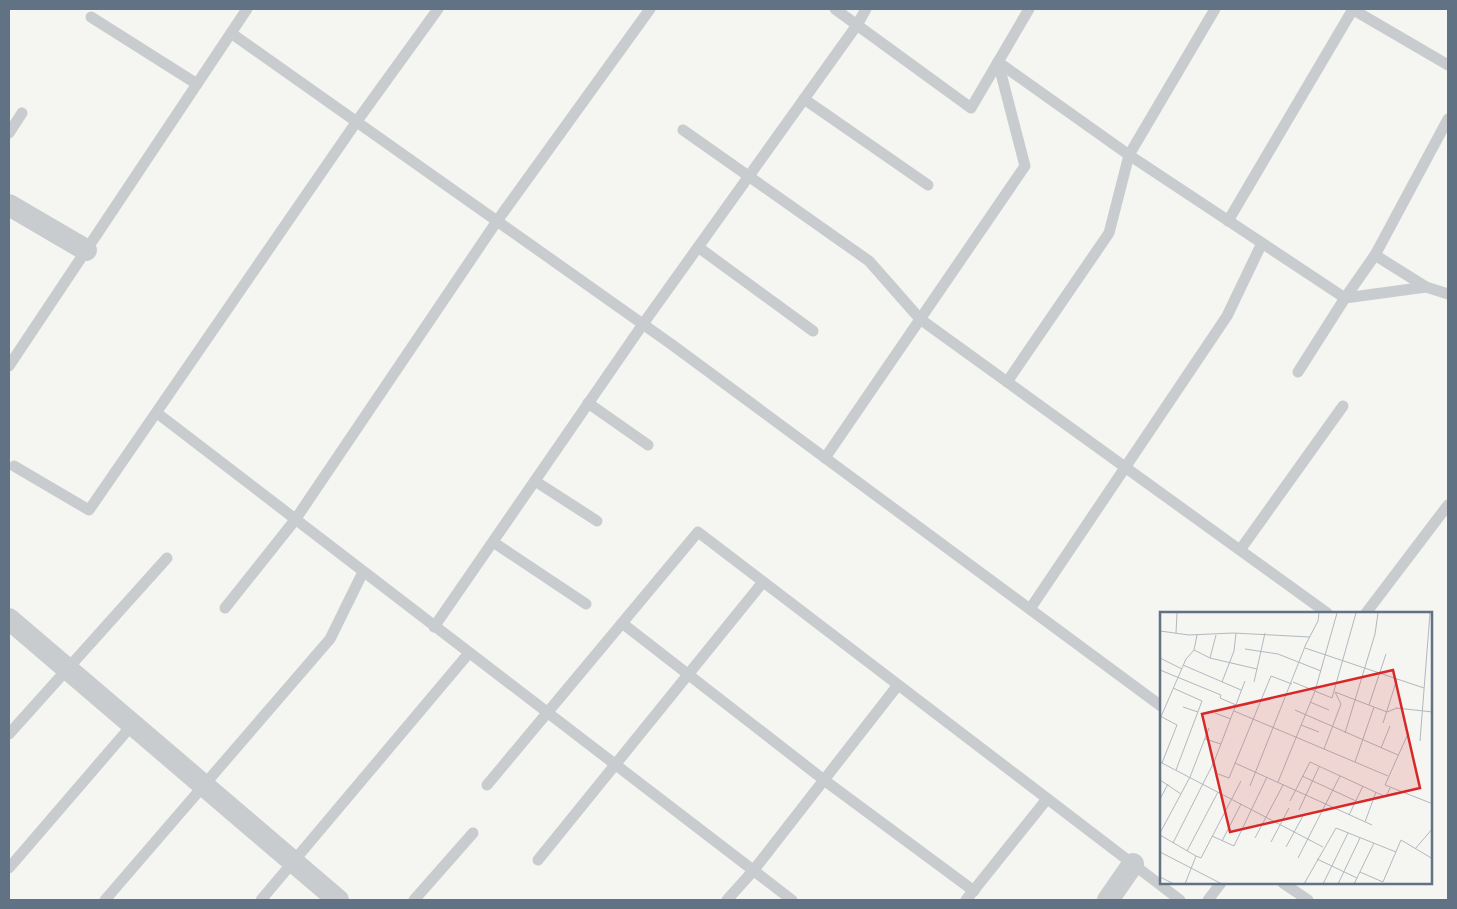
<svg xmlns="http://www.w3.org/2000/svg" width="1457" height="909" viewBox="0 0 1457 909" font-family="Mulish,sans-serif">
<rect width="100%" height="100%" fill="#f5f5f1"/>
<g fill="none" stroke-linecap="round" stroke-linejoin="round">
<!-- lane -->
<g stroke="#c9cccf" stroke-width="11">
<polyline points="835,9 971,108 1029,9"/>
<polyline points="1352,9 1448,65"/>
<polyline points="91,17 197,84"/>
<polyline points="231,33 671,344 1161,706"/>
<polyline points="998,62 1129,155 1345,298 1426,287"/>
<polyline points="804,99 928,185"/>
<polyline points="683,130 869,261 920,319 1327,613"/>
<polyline points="9,133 22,113"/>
<polyline points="1228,221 1353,9"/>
<polyline points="698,247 813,331"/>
<polyline points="1375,255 1426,287 1448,294"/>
<polyline points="9,366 247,9"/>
<polyline points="1298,372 1345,298 1375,255 1448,119"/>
<polyline points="1007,382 1109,233 1129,155 1215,9"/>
<polyline points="588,403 648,445"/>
<polyline points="157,413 792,900"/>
<polyline points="825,458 1025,166 998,62"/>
<polyline points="14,466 89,510 357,121 438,9"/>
<polyline points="535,481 597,521"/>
<polyline points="493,542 586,604"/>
<polyline points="1240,550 1343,406"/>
<polyline points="225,608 295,520 497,221 650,9"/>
<polyline points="1030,609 1227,316 1262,243"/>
<polyline points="1366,613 1448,505"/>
<polyline points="622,623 824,780 974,891"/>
<polyline points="434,627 643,324 857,25 866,9"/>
<polyline points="9,734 167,558"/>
<polyline points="487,785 698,532 1180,900"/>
<polyline points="538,860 763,582"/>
<polyline points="9,868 132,725"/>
<polyline points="1283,883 1308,900"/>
<polyline points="105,900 330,639 363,572"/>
<polyline points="261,900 469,653"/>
<polyline points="414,900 473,833"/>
<polyline points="727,900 753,871 898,685"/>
<polyline points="966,900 1047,799"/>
<polyline points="1208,900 1221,883"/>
</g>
<!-- street -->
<g stroke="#c9cccf" stroke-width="22">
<polyline points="9,205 86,250"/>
<polyline points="9,619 338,900"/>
<polyline points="1108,900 1133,864"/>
</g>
</g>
<!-- overview -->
<g transform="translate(1160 612)">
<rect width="272" height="272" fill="#f5f5f1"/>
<path fill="none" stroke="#b1b9c0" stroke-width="1" d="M0,19L29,23L73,21L150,25M16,21L17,1M145,36L264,76M85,37L118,42L161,59M34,38L50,46L97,57M0,46L22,57M50,46L56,23M23,53L81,78M0,58L61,83L60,86L76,93M62,70L74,39L76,21M94,70L105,21M133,70L172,86L196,1M13,76L42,89L16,158M175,80L227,100L237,96M150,90L169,98M209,93L226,42M23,95L38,100M236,96L273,100M135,98L238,143M74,99L228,164M55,101L71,107M0,104L17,113L2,151M0,107L26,47L34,38L37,23M223,111L237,67M141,113L159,120M185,121L215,22L218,1M247,124L225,173L273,192M45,127L61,132M260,129L270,1M221,136L230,114M164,137L181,92L175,80M0,150L163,235M195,150L214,95M75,151L212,213M58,162L69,166L111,64L132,72M142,164L196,189M0,168L21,182M118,170L155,79L177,1M90,174L146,32L158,9L159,1M0,187L8,172M130,189L150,150L226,185L230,176M139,198L159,155M189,203L203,174M205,210L216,180M0,221L30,165L49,116M0,223L36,244M52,224L74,234L107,165M95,226L123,173M62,229L81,192M111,230L129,196M13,231L54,150L85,69M126,235L144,202M255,237L273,216M27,239L58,180M0,240L62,272M138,246L180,164M157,247L197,266M200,260L223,270L241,228L273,247M0,265L14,272M25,272L36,244L41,246L81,169M144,272L176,216L236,240M163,272L188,221M178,272L200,226M194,272L214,231"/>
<path fill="#d62828" fill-opacity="0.15" stroke="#d62828" stroke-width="2.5" d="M233,58L260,176L70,220L42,102Z"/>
<rect width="272" height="272" fill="none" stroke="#617285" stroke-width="2.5"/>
</g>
<!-- border -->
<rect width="1457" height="909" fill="none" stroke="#617285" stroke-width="20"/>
</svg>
